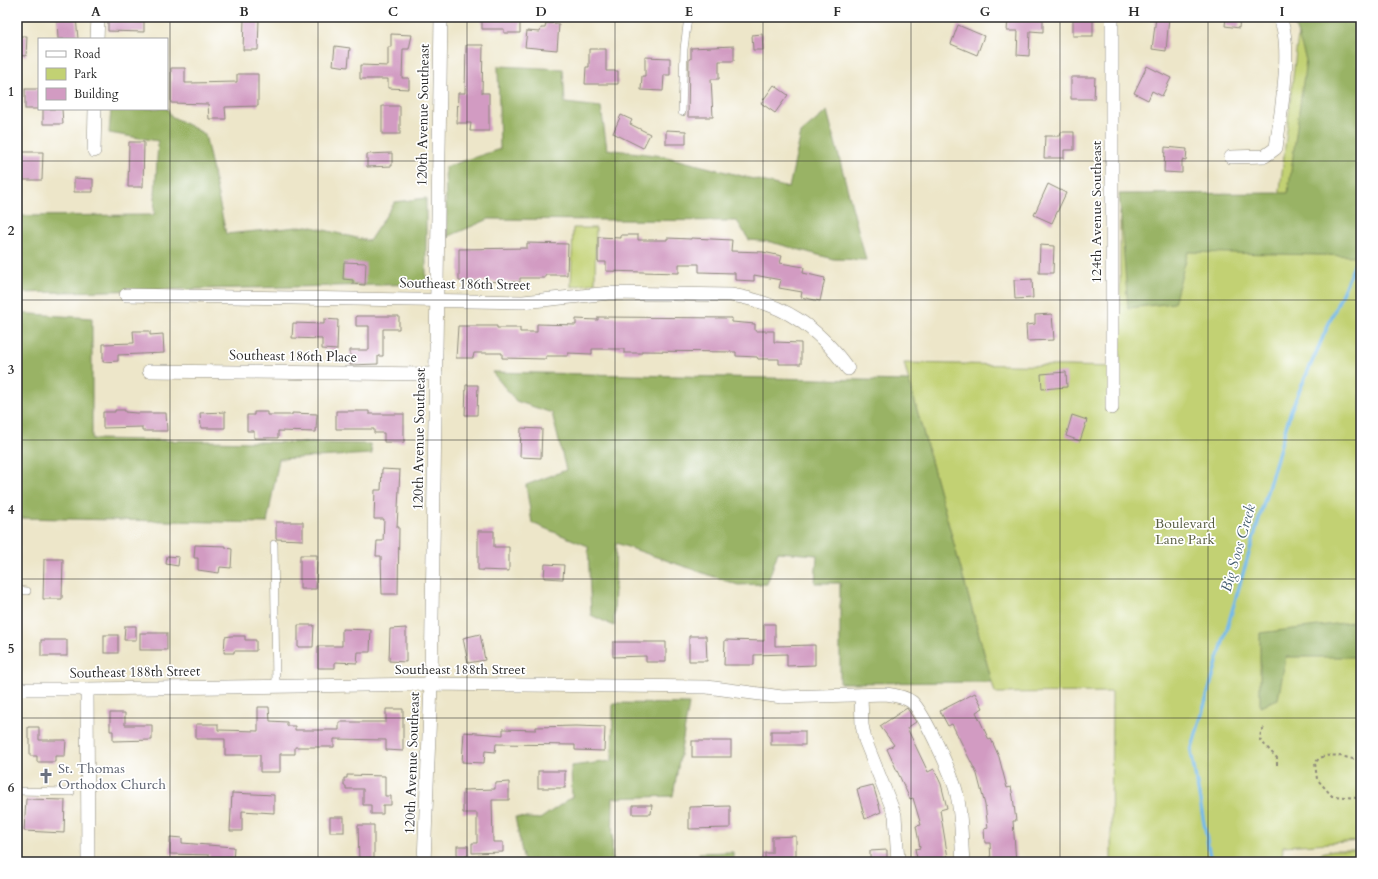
<svg xmlns="http://www.w3.org/2000/svg" width="1378" height="879" viewBox="0 0 1378 879" font-family="Cardo,serif">
<rect width="100%" height="100%" fill="#fff"/>
<filter id="ink" filterUnits="userSpaceOnUse"><feTurbulence type="fractalNoise" baseFrequency=".025" numOctaves="2"/><feDisplacementMap in="SourceGraphic" scale="8" xChannelSelector="R" yChannelSelector="G"/><feConvolveMatrix kernelMatrix="1 2 1 2 8 2 1 2 1" color-interpolation-filters="sRGB"/></filter>
<filter id="wash" filterUnits="userSpaceOnUse"><feTurbulence type="fractalNoise" baseFrequency=".012" numOctaves="4" result="noise"/><feDisplacementMap in="SourceGraphic" scale="16" xChannelSelector="R" yChannelSelector="G"/><feGaussianBlur stdDeviation="0.9" result="paint"/><feColorMatrix in="noise" values="0 0 0 0 0 0 0 0 0 0 0 0 0 0 0 0 0 1.4 0 .05"/><feComposite in="paint" operator="in"/></filter>
<g filter="url(#wash)">
<rect width="100%" height="100%" fill="#ede6c9"/>
<!-- green -->
<g fill="#c2d173" stroke="#767e4f">
<polygon points="1300,17 1361,17 1360,841 1283,846 1282,862 1111,862 1112,692 995,693 904,363 1120,367 1120,212 1277,216"/>
<polygon points="573,228 596,228 595,283 571,287"/>
<polygon points="1333,850 1361,850 1361,862 1304,862 1322,853"/>
</g>
<!-- forest -->
<g fill="#99b365" stroke="#626f48">
<polygon points="1292,17 1361,17 1361,256 1188,252 1174,303 1128,308 1119,194 1288,193 1306,60"/>
<polygon points="498,66 563,69 565,103 601,107 607,149 663,156 789,188 801,133 827,111 866,260 833,259 771,242 749,240 737,221 489,219 447,237 445,167 500,149"/>
<polygon points="167,108 171,116 205,134 226,234 308,226 369,241 395,202 426,198 426,284 17,293 17,216 154,215 158,141 109,133 111,109"/>
<polygon points="17,313 92,318 92,439 370,444 372,454 279,459 267,523 17,518"/>
<polygon points="492,372 909,381 992,682 840,683 840,583 815,583 817,555 778,552 767,584 738,585 616,543 614,626 591,615 588,546 532,523 526,485 566,470 552,413 516,401"/>
<polygon points="1361,589 1361,657 1286,657 1278,699 1260,706 1260,633 1352,622"/>
<polygon points="613,703 689,704 673,796 613,798 612,862 524,862 515,817 540,819 572,797 571,766 612,761"/>
<polygon points="733,852 733,862 699,862 699,853"/>
</g>
<g fill="none" stroke-linecap="round" stroke-linejoin="round">
<!-- stream -->
<polyline stroke="#73baea" stroke-width="3.5" points="1211,862 1191,751 1291,410 1361,250"/>
</g>
<g id="blocks">
<!-- building -->
<g fill="#d29bc2">
<polygon points="70,17 76,17 78,39 58,39 57,18"/>
<polygon points="108,17 144,17 144,32 108,31"/>
<polygon points="482,17 520,17 520,33 504,33 504,29 482,29"/>
<polygon points="1008,17 1043,19 1043,32 1030,31 1029,56 1017,55 1018,31 1007,31"/>
<rect x="1073" y="17" width="20" height="19"/>
<polygon points="1156,17 1169,17 1166,51 1152,49"/>
<polygon points="1226,17 1240,17 1239,28 1225,26"/>
<polygon points="244,19 259,19 258,50 243,50"/>
<polygon points="546,23 559,24 557,50 525,47 527,31 540,32 541,28 545,28"/>
<polygon points="958,25 984,36 977,55 951,44"/>
<polygon points="391,34 412,35 409,49 403,49 402,78 409,78 409,89 388,88 388,79 360,79 360,65 388,66 388,47 391,47"/>
<polygon points="762,34 763,50 753,50 752,35"/>
<polygon points="17,36 27,36 26,56 17,55"/>
<polygon points="466,45 483,45 482,93 489,93 489,131 470,131 471,123 457,123 458,93 465,93"/>
<polygon points="335,46 350,48 348,67 333,65"/>
<polygon points="734,46 734,61 719,61 719,79 711,79 713,117 688,117 689,59 691,59 691,48"/>
<polygon points="589,49 606,49 606,71 618,71 618,84 585,84 586,67 589,67"/>
<polygon points="645,57 670,58 670,75 664,75 663,91 641,90 642,76 645,76"/>
<polygon points="1147,66 1171,78 1162,96 1152,91 1148,100 1134,93"/>
<polygon points="171,68 185,68 185,83 190,83 237,82 237,74 258,74 258,106 225,107 226,119 209,119 208,104 171,103"/>
<polygon points="1071,77 1095,77 1094,99 1071,99"/>
<polygon points="774,85 788,95 775,113 761,103"/>
<rect x="25" y="89" width="14" height="20"/>
<rect x="382" y="106" width="18" height="28"/>
<polygon points="43,109 62,109 63,124 43,124"/>
<polygon points="621,115 632,120 630,124 650,134 643,148 613,133"/>
<polygon points="666,130 686,131 686,144 666,144"/>
<polygon points="1061,132 1074,132 1074,150 1064,150 1064,158 1044,158 1045,136 1060,136"/>
<polygon points="129,142 144,142 143,187 128,187"/>
<polygon points="1165,147 1187,149 1186,161 1182,160 1182,173 1164,172"/>
<polygon points="18,152 43,152 42,180 17,180"/>
<polygon points="392,153 392,166 367,167 367,154"/>
<polygon points="74,178 93,179 93,192 74,192"/>
<polygon points="1048,184 1066,193 1052,223 1034,215"/>
<polygon points="621,235 638,235 638,240 667,240 667,238 691,239 691,238 732,240 731,251 763,252 782,256 780,263 804,267 803,273 825,278 820,301 801,297 802,292 779,288 781,280 754,275 754,281 735,280 735,273 699,272 699,264 679,264 679,273 606,271 606,262 598,262 598,237 621,238"/>
<polygon points="527,243 568,244 567,275 545,275 545,278 520,278 520,282 459,281 459,249 527,248"/>
<polygon points="1040,245 1054,246 1053,273 1039,273"/>
<polygon points="344,262 366,263 365,285 353,284 353,280 343,279"/>
<polygon points="1032,279 1033,298 1015,299 1014,280"/>
<polygon points="1052,314 1054,340 1027,341 1026,325 1035,324 1035,315"/>
<polygon points="356,316 399,316 399,329 383,329 383,356 378,356 378,364 350,365 350,350 369,350 369,326 356,326"/>
<polygon points="598,317 732,318 732,322 755,324 755,331 774,331 774,342 801,343 801,364 779,364 779,359 758,359 757,357 736,356 736,352 642,351 642,353 624,353 624,349 592,349 592,354 568,353 568,356 546,356 546,359 502,358 502,353 474,353 473,358 456,358 458,326 497,326 497,328 520,328 520,332 537,332 537,324 576,325 576,319 598,320"/>
<polygon points="324,319 338,320 337,350 322,349 322,339 292,338 293,323 324,324"/>
<polygon points="133,331 150,331 150,335 163,334 164,353 118,355 118,361 103,362 103,344 134,343"/>
<polygon points="1066,372 1067,387 1042,389 1041,374"/>
<polygon points="466,385 478,385 477,415 465,415"/>
<polygon points="115,410 125,410 125,412 136,413 166,413 167,431 142,431 142,427 103,428 103,412 115,412"/>
<polygon points="336,411 369,411 369,414 404,414 404,442 384,442 384,433 374,433 374,429 336,429"/>
<polygon points="225,412 225,428 201,428 200,413"/>
<polygon points="254,412 267,412 267,415 292,415 292,413 317,414 316,432 278,431 278,438 254,438 254,431 247,431 247,415 254,415"/>
<polygon points="1072,415 1087,420 1080,441 1066,436"/>
<polygon points="521,428 542,429 541,458 520,457"/>
<polygon points="382,469 400,470 397,527 399,527 398,594 382,594 381,556 376,556 377,541 383,541 384,519 374,519 375,490 381,490"/>
<polygon points="276,522 303,522 303,540 276,539"/>
<polygon points="478,531 494,531 494,547 509,547 509,571 478,570"/>
<polygon points="195,545 226,546 226,548 232,549 231,568 220,567 219,573 198,570 198,558 194,558"/>
<polygon points="300,555 317,555 316,589 300,589"/>
<polygon points="167,556 179,557 178,566 166,564"/>
<polygon points="44,559 63,559 62,599 43,599"/>
<polygon points="545,564 564,565 563,579 544,578"/>
<polygon points="764,624 775,624 775,646 815,645 815,665 787,666 787,654 754,655 754,665 724,665 725,640 764,641"/>
<polygon points="298,625 314,625 313,647 298,647"/>
<polygon points="125,626 136,626 136,640 124,640"/>
<polygon points="406,628 406,662 389,661 390,629"/>
<polygon points="342,629 371,630 370,652 358,652 357,663 335,662 335,668 318,668 318,646 342,646"/>
<rect x="140" y="633" width="27" height="17"/>
<polygon points="480,634 485,660 468,663 463,638"/>
<rect x="104" y="635" width="14" height="18"/>
<polygon points="231,636 245,636 245,640 256,640 256,651 234,651 234,653 224,653 225,637"/>
<polygon points="689,636 706,636 707,661 689,661"/>
<rect x="41" y="640" width="26" height="16"/>
<polygon points="613,642 666,642 666,662 646,662 646,656 613,657"/>
<polygon points="975,693 983,708 976,712 989,740 991,739 999,757 1007,788 1011,787 1013,797 1016,821 1013,821 1016,862 991,862 990,843 985,843 984,829 988,828 985,805 977,774 952,724 948,726 940,711"/>
<polygon points="258,707 269,707 270,721 287,722 287,726 295,726 295,730 339,730 339,722 386,722 386,709 403,709 403,751 386,750 386,740 334,739 334,747 295,747 295,754 280,754 280,772 260,772 260,755 225,755 225,739 196,739 196,724 218,724 218,730 258,731"/>
<polygon points="907,708 916,722 907,728 928,772 934,769 941,784 947,808 940,810 948,858 947,858 947,862 918,862 915,849 920,848 916,826 921,825 913,798 910,799 887,749 894,745 880,726"/>
<polygon points="110,713 125,713 125,725 152,725 152,740 113,741 113,731 110,731"/>
<polygon points="576,726 605,727 604,751 575,750 575,745 496,744 495,752 485,751 484,763 462,762 464,732 503,735 503,729 536,730 536,727"/>
<polygon points="28,727 39,727 39,740 66,740 65,756 55,756 55,762 37,762 37,756 30,756 30,739 28,739"/>
<rect x="771" y="731" width="34" height="14"/>
<rect x="692" y="741" width="39" height="16"/>
<rect x="538" y="771" width="27" height="17"/>
<polygon points="347,775 385,776 385,796 391,796 391,805 383,805 383,814 371,814 371,805 363,805 363,789 346,789 346,786 344,786 344,778 347,778"/>
<polygon points="509,782 509,800 492,800 493,842 503,842 503,852 472,853 472,843 477,843 477,813 463,813 463,790 495,789 495,783"/>
<polygon points="873,785 881,812 865,819 857,789"/>
<polygon points="232,793 274,795 274,813 242,811 242,831 230,831"/>
<polygon points="26,799 65,800 64,833 24,831"/>
<polygon points="633,805 652,805 651,814 633,814"/>
<polygon points="730,806 730,828 689,829 689,807"/>
<rect x="330" y="817" width="14" height="15"/>
<polygon points="358,825 374,825 374,862 359,862"/>
<polygon points="796,836 796,862 765,862 765,853 772,853 772,837"/>
<polygon points="170,837 182,838 182,843 234,847 233,862 210,862 209,855 170,854"/>
<rect x="457" y="846" width="11" height="10"/>
<polygon points="887,850 887,862 870,862 870,851"/>
</g>
</g>
</g>
<g filter="url(#ink)">
<use href="#blocks" fill-opacity="0" stroke="#8c887a" stroke-width="1"/>
<g fill="none" stroke-linecap="round" stroke-linejoin="round">
<defs>
<g id="service">
<polyline points="682,112 684,49 688,17"/>
<polyline points="274,544 276,686"/>
<polyline points="17,590 27,591"/>
<polyline points="17,791 71,792"/>
</g>
<g id="minor">
<polyline points="1112,17 1112,408"/>
<polyline points="97,39 98,17"/>
<polyline points="94,151 95,109"/>
<path d="M1231,157L1265,156L1276,148C1280,116 1294,44 1279,17"/>
<path d="M126,295L523,302L610,293L731,295C783,303 818,327 848,369"/>
<polyline points="149,371 436,374"/>
<path d="M17,689H87L431,684L707,687L782,697L886,694C894,695 905,697 912,702C924,713 954,778 957,795C962,817 961,840 963,862"/>
<polyline points="87,689 88,862"/>
<polyline points="861,695 862,725 865,740 895,815 898,862"/>
<polyline points="424,862 431,684 441,17"/>
</g>
</defs>
<!-- service casing -->
<use href="#service" stroke="#8c887a" stroke-width="8"/>
<!-- minor casing -->
<use href="#minor" stroke="#8c887a" stroke-width="14"/>
<!-- path -->
<g stroke="#8c887a" stroke-width="2" stroke-dasharray="3 3" stroke-linecap="butt">
<polyline points="1264,728 1261,731 1260,740 1277,758 1277,765"/>
<path d="M1357,798L1332,796L1317,779L1315,763C1325,749 1347,758 1361,761"/>
</g>
<!-- service -->
<use href="#service" stroke="#fff" stroke-width="7"/>
<!-- minor -->
<use href="#minor" stroke="#fff" stroke-width="13"/>
</g>
</g>
<!-- grid -->
<path fill="none" stroke="#2b2b2b" stroke-width="1" stroke-opacity="0.55" d="M170,17V862M318,17V862M467,17V862M615,17V862M763,17V862M911,17V862M1060,17V862M1208,17V862M17,161H1361M17,300H1361M17,440H1361M17,579H1361M17,718H1361"/>
<!-- icons -->
<defs>
<symbol id="church-bare" viewBox="-9 -9 18 18"><path d="M-1.2-6h2.4v3.5h3.3v2.4h-3.3V6h-2.4V-.1h-3.3v-2.4h3.3Z" fill="#6b7280" stroke="#fff" stroke-width="2.5" paint-order="stroke"/></symbol>
</defs>
<g fill-rule="evenodd">
<use href="#church-bare" x="35" y="765" width="22" height="22"/>
</g>
<g text-anchor="middle" dominant-baseline="central" stroke-width="3.5" stroke-linejoin="round" paint-order="stroke">
<!-- street labels -->
<g font-size="14" fill="#2b2b2b" stroke="#fff">
<text transform="translate(423 115) rotate(-89)">120th Avenue Southeast</text>
<text transform="translate(1096 212) rotate(-90)">124th Avenue Southeast</text>
<text transform="translate(465 284) rotate(1)">Southeast 186th Street</text>
<text transform="translate(293 356) rotate(1)">Southeast 186th Place</text>
<text transform="translate(419 439) rotate(-89)">120th Avenue Southeast</text>
<text x="460" y="669">Southeast 188th Street</text>
<text transform="translate(135 672) rotate(-1)">Southeast 188th Street</text>
<text transform="translate(412 763) rotate(-88)">120th Avenue Southeast</text>
</g>
<!-- park labels -->
<g font-size="14" fill="#585d41" stroke="#fff">
<text x="1185" y="523">Boulevard<tspan x="1185" dy="16">Lane Park</tspan></text>
</g>
<!-- worship labels -->
<g font-size="14" fill="#5b616d" stroke="#fff" text-anchor="start">
<text x="58" y="768">St. Thomas<tspan x="58" dy="16">Orthodox Church</tspan></text>
</g>
<!-- water labels -->
<g font-size="15" font-style="italic" fill="#445d6e" stroke="#fff">
<text transform="translate(1238 548) rotate(-74)">Big Soos Creek</text>
</g>
</g>
<!-- margin -->
<rect width="1378" height="879" fill="none" stroke="#fff" stroke-width="44"/>
<!-- legend -->
<rect x="38" y="38" width="130" height="72" fill="#ffffff" stroke="#aaaaaa"/>
<rect x="46" y="51" width="20" height="6" fill="#ffffff" stroke="#aaaaaa"/>
<text x="74" y="58" font-size="12" fill="#2b2b2b">Road</text>
<rect x="46" y="68" width="20" height="12" fill="#c2d173" stroke="#aaaaaa"/>
<text x="74" y="78" font-size="12" fill="#2b2b2b">Park</text>
<rect x="46" y="88" width="20" height="12" fill="#d29bc2" stroke="#aaaaaa"/>
<text x="74" y="98" font-size="12" fill="#2b2b2b">Building</text>
<rect x="22" y="22" width="1334" height="835" fill="none" stroke="#2b2b2b" stroke-width="1.5"/>
<g font-size="13" text-anchor="middle" font-weight="bold" fill="#2b2b2b">
<text x="96" y="16">A</text>
<text x="244" y="16">B</text>
<text x="393" y="16">C</text>
<text x="541" y="16">D</text>
<text x="689" y="16">E</text>
<text x="837" y="16">F</text>
<text x="985" y="16">G</text>
<text x="1134" y="16">H</text>
<text x="1282" y="16">I</text>
<text x="11" y="96">1</text>
<text x="11" y="235">2</text>
<text x="11" y="374">3</text>
<text x="11" y="514">4</text>
<text x="11" y="653">5</text>
<text x="11" y="792">6</text>
</g>
</svg>
